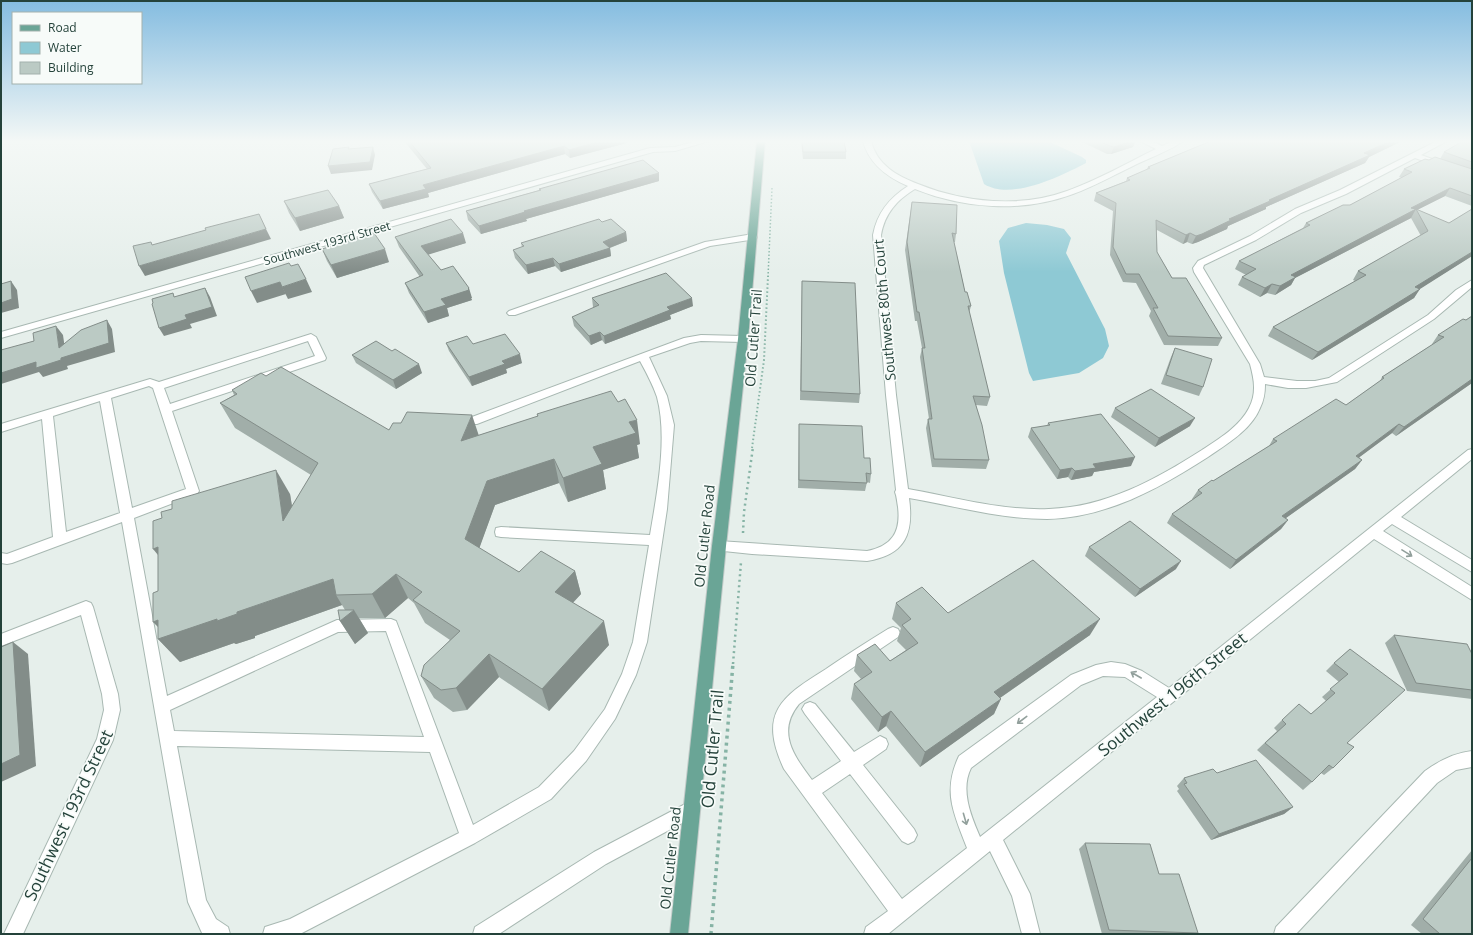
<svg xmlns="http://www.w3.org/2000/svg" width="1473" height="935" viewBox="0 0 1473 935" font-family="'Open Sans',sans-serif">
<rect width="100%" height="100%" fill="#e6efeb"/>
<!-- water -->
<g fill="#8ec9d4">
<path d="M969,141H1048L1082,157L1086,160V163C1061,176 1011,201 984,184Z"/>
<polygon points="1026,223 1047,225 1064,229 1071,238 1066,253 1105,329 1109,346 1103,358 1079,373 1033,381 1029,373 1004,273 999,241 1008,228"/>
</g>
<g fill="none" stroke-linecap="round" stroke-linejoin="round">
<defs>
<g id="minor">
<polygon points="696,141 709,141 675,151 653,152 1,338 1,332 650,148 675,147"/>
<path d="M863,141H871C877,165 897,176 918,184C965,203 1020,208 1067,191C1098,180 1127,163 1156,149L1140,141H1151L1162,146L1173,141H1183C1172,150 1144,160 1131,167C1112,176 1093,187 1073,194C1022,213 965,209 915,189C897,200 885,213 881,235L896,395L908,489C954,497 1001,511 1049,509C1106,507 1155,480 1202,450C1219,439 1240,426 1249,408C1257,393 1254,379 1250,364L1194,272L1193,268L1198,261L1250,236L1295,209L1340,190L1437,141H1447L1421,155L1472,173V178L1415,158L1346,194L1301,213L1256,240L1204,265L1203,268L1260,364L1264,377L1297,381H1315L1329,378L1428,315L1456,290L1472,280V287L1434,319L1337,382L1306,388H1288L1265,384C1265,393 1264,400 1260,408C1251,430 1227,444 1208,457C1160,488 1106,518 1047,519C1000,519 955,506 909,498C914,534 905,555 867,561L752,554L714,550L712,546L714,542L719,541L867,551C892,546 901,532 898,507C897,502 897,497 895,492L896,490L886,395L873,235C877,213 889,198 908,186C887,177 869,164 863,141Z"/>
<polygon points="753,234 756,235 757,237 756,239 710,246 515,315 509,315 507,313 509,311 705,242"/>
<path d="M311,334L316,337L326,358L325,360L172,411L199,491L197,494L134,518L167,696L337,620L391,619L396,621L473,825L539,787L574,751L605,709L622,674L633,642L649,545L501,537L496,536L495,532L496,528L501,527L650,535C657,493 668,438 657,397C653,385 646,372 640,361L477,424H455L453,421L455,418L472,417L684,338L701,335L743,336L748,339L743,342L701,341L690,343L649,357L667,396L674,425L667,509L647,642L636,675L615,719L586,761L551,799L475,843L300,934H263L265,927L290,919L459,833L430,752L177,746L206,900L216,919L228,927L230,934H205L202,933L188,902L122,522L12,563L7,564L1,563V553L7,554L53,537L42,419L1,432V424L150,379L159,382ZM308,341L315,356L170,404L164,388ZM149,386L153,388L186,489L132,508L111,398ZM100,401L120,513L66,532L53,416ZM386,631L424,737L174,731L170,710L338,632Z"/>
<path d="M1472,449V459L1401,517L1472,560V572L1392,524L1383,531L1472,587V600L1374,539L1003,840L1030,894L1040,934H1022L1012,896L990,851L888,934H864L866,927L888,911L784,769C758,713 781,697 826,669C846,655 867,642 888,629L893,627L898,629L900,633L898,637L799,704C776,732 794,756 812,780L841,761L805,714L802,709L805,704L810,702L815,704L854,752L880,736L886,739L888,744L886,749L863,765L914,829L917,835L914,841L908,844L902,841L850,774L822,793L902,899L967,848C954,814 942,792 959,756L1071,675L1096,665L1111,662L1125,664L1142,671L1169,688L1468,450ZM1103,676L1125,677L1157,697L980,837C971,816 960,790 971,768L1081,685Z"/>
<polygon points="86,601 91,603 93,607 118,694 120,710 113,740 23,934 4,934 97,739 104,710 102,694 81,615 1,646 1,634"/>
<path d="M1472,751V767L1456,770L1437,783L1296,934H1274L1276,927L1425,771C1439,761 1454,753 1472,751Z"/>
<polygon points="691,801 697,803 699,809 697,815 606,864 499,934 473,934 475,927 594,852"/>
</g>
<polygon id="major" points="757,141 765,141 748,339 726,546 688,934 670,934 712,546 738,339"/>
</defs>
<!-- minor casing -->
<use href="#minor" stroke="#a8b8b2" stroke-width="2"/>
<!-- major casing -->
<use href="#major" stroke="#c2cac8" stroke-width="2"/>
<!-- path-far3 -->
<polyline stroke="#86b3a5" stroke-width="1.5" stroke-dasharray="1.5 2" stroke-linecap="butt" points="768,277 772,188"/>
<!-- path-far2 -->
<polyline stroke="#86b3a5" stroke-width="2" stroke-dasharray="1.5 2.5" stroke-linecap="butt" points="752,448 764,360 768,276"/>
<!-- path-far1 -->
<g stroke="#86b3a5" stroke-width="2.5" stroke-dasharray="2 3.5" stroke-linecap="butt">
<polyline points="743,533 744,512 753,447"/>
<polyline points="733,664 741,562"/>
</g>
<!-- path -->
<polyline stroke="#86b3a5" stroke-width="3.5" stroke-dasharray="3 4" stroke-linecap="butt" points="711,934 733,663"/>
<!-- minor -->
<use href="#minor" fill="#fff" fill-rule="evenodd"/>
<!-- major -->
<use href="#major" fill="#6aa596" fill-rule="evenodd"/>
</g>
<!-- wall -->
<g fill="#a1aea9">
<polygon points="404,141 627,141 627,143 570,158 565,154 428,193 429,197 383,209 372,192 369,184 427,169"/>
<polygon points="801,141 844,141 846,152 846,159 803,159"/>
<polygon points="1080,141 1138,141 1135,142 1133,147 1111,154 1107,154"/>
<polygon points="1211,141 1402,141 1369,157 1365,163 1266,207 1266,209 1228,226 1227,229 1198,242 1192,244 1187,242 1183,244 1157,230 1157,252 1172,278 1222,338 1218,346 1164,345 1149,316 1151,311 1136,283 1123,282 1110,255 1113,211 1094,201 1096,193 1126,181 1127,178 1146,170 1148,167"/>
<polygon points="1472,141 1472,206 1445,196 1417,210 1472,256 1419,289 1414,298 1312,360 1268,336 1273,327 1355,281 1353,280 1358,271 1421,236 1411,218 1415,211 1411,218 1295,278 1291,285 1275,295 1267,293 1260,297 1238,285 1242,277 1246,275 1235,269 1239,261 1303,228 1306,223 1350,205 1402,178 1399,177 1404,169 1429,160 1440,159 1444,152"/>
<polygon points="659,173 659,181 526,219 527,221 481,234 468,220 466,211 540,190 539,189"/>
<polygon points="284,201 339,206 344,218 300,231 289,213"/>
<polygon points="912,202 956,234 955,242 954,242 965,292 971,306 969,313 990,397 987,406 976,405 989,460 986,469 932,467 926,428 928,419 929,419 920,357 922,348 917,321 915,321 905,250"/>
<polygon points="602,222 626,232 627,241 610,248 611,256 561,272 555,266 528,274 515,258 513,250 522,247 521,243"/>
<polygon points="395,237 466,243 428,254 441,270 472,298 471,298 472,300 447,308 449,316 428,323 409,293 405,283 420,277 399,247"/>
<polygon points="322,249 389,262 337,278 327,261"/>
<polygon points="802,281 860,394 859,403 800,400"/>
<polygon points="592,298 693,306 670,315 671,319 605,344 602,340 591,345 574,326 572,317 594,308 593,307"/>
<polygon points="1472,316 1472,383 1396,436 1392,433 1359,457 1362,460 1355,469 1286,518 1288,520 1281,529 1230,569 1167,523 1172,514 1193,499 1192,499 1198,490 1213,481 1269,446 1273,439 1346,405 1380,381 1382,377 1433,344 1432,344 1438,335 1466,320"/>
<polygon points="446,343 473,344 522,363 506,369 507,373 472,386 449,351"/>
<polygon points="1175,348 1203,387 1199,396 1161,384 1171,357"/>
<polygon points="352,355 422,373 396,389 356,363"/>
<polygon points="266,376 389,430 479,435 537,417 537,414 640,444 637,445 639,458 603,470 606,489 568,502 559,483 495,505 479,548 519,572 575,571 581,594 573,603 609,645 549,711 499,677 467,710 453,712 434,698 421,676 450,640 425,623 414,603 408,598 385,618 359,618 368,633 355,644 340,621 345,610 342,605 255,636 255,638 236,644 234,643 180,662 158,639 158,591 290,494 292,506 311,475 235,428 220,403 234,395 232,390"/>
<polygon points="1115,408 1190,426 1155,447 1111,417"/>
<polygon points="1048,423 1131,466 1094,472 1092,476 1071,480 1068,477 1057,479 1028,437 1031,428 1047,426"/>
<polygon points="799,424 864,458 871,474 870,483 867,482 865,491 798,488"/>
<polygon points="1089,547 1176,569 1135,597 1085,556"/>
<polygon points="896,603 948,613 1090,635 1000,698 994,714 920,767 886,726 878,732 851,699 854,684 861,679 854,671 857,655 890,661 906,650 897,641 901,628 892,619"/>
<polygon points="1394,635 1472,654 1472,699 1407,691 1385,643"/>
<polygon points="1350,649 1347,743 1333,768 1324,775 1321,773 1312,782 1303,790 1257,750 1277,731 1274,728 1282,720 1311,714 1326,701 1322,697 1339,682 1326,671 1334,663"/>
<polygon points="1217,773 1293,807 1284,814 1211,840 1177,791 1179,789 1177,786 1184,778"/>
<polygon points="1085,843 1159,874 1198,933 1196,934 1102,934 1079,849"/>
<polygon points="1472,850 1472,934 1422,934 1411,925"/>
</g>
<!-- shaded-wall -->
<g fill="#838d89">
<polygon points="601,141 627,141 627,143 570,158 569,150"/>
<polygon points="1129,141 1138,141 1135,142 1133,147 1111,154 1114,147"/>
<polygon points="1390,141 1402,141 1369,157 1365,163 1266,207 1266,209 1228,226 1227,229 1198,242 1192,244 1196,236 1229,219"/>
<polygon points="564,146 565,154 428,193 429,197 383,209 380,201 423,185"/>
<polygon points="373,147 375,155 372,170 331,174 328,166"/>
<polygon points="659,173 659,181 526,219 527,221 481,234 479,226 524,211"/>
<polygon points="1450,188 1445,196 1417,210 1416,209 1411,218 1295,278 1291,285 1275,295 1280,286 1291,275 1411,208"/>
<polygon points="339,206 344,218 300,231 295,218"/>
<polygon points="266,229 271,239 145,276 139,266"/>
<polygon points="626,232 627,241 609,248 610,248 611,256 561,272 559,264 603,242"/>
<polygon points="463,233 466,243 424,256 421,246"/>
<polygon points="1190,233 1187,242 1183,244 1186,235"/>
<polygon points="385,249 389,262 337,278 331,265"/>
<polygon points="1472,252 1472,256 1409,296 1415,287"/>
<polygon points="553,258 555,266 528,274 526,265"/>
<polygon points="306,279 312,292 288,299 282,287"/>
<polygon points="11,281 17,290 19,308 1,313 1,303"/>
<polygon points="280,282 286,294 257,303 251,291"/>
<polygon points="1272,284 1267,293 1260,297 1265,288"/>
<polygon points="205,288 210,297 217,316 190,324 192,328 164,336 159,328 185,315"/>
<polygon points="469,288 472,298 471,298 472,300 447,308 449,316 428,323 424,312 441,299"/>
<polygon points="1420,289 1414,298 1312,360 1318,352"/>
<polygon points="692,298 693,306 670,315 671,319 605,344 604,336 667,307"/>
<polygon points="107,320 112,329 115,352 67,366 68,369 43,377 39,372 1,384 1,373 59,348 56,326 63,335 66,356"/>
<polygon points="600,332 602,340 591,345 589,336"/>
<polygon points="520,354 522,363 506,369 507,373 472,386 469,377 502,361"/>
<polygon points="419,364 422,373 396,389 393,380"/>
<polygon points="1472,379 1472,383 1396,436 1404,427"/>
<polygon points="472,415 480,439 461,441"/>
<polygon points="1195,418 1190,426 1155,447 1159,438"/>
<polygon points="637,420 640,444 637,445 639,458 603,470 606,489 568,502 563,478 593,447 629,422"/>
<polygon points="1399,424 1392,433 1349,465 1356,456"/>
<polygon points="1135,457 1131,466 1094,472 1092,476 1071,480 1075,471 1093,464"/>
<polygon points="554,459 559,483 495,505 474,563 465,539 487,481"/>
<polygon points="1362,460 1355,469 1276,525 1282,516"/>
<polygon points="1072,468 1068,477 1057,479 1060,470"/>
<polygon points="276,470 290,494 298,545 283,521"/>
<polygon points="1288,520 1281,529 1230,569 1236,560"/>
<polygon points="158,547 173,573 153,549"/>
<polygon points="1181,561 1176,569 1135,597 1140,589"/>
<polygon points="575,571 581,594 561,615 555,592"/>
<polygon points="396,574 408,598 385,618 372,594"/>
<polygon points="333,579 336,595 342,605 255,636 255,638 236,644 234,643 180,662 158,639 167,636 153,622 158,620 237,612"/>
<polygon points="354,610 368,633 355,644 340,621"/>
<polygon points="1100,619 1090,635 987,707 994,692"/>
<polygon points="604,621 609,645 549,711 542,689"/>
<polygon points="13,642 28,654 36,766 1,782 1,764"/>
<polygon points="489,654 499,677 467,710 456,688"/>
<polygon points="1001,699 994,714 920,767 925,752"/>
<polygon points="891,711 886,726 878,732 882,717"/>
<polygon points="1293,807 1284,814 1211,840 1219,834"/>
</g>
<!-- building -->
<g fill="#bbcac4" stroke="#838d89">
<polygon points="409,141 601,141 569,150 564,146 423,185 426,189 380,201 369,184 431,168"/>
<polygon points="802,141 844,141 846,152 803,152"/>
<polygon points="1099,141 1130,141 1114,147 1110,146"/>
<polygon points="1211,141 1390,141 1364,153 1370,155 1269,200 1270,201 1229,219 1231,220 1202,234 1196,236 1190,233 1186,235 1156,220 1157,252 1172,278 1186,278 1222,338 1168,336 1153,308 1158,308 1139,274 1126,274 1113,247 1116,203 1096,193 1130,180 1127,178 1150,168 1148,167"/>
<polygon points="1463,141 1472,141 1472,162 1444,152"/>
<polygon points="349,147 348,149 373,147 370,162 328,166 333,149"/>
<polygon points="1435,157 1472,169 1472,196 1450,188 1411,208 1416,209 1291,275 1296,277 1280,286 1272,284 1265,288 1242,277 1256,269 1239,261 1310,225 1306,223 1343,205 1350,205 1412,172 1404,169 1425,159 1429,160"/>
<polygon points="643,160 659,173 524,211 525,212 479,226 466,211 541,190 539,189"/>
<polygon points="328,190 339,206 295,218 284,201"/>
<polygon points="912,202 957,205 956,234 952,233 965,292 967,292 971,306 968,306 990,397 973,396 982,425 989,460 934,459 928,419 932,419 922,348 925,348 919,312 917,312 907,242"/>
<polygon points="1416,209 1449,223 1472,209 1472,252 1415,287 1420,289 1318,352 1273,327 1366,275 1358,271 1428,231"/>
<polygon points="259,214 266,229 139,266 133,246 151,242 152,245 206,230 205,228"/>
<polygon points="451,219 463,233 421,246 441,270 453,266 469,288 468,289 469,290 441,299 446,305 424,312 405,283 423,275 395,237"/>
<polygon points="599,219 602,222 611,219 626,232 603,242 610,248 559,264 553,258 526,265 513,250 524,246 521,243"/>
<polygon points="374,233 385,249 331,265 322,249"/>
<polygon points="289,263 291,266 298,264 306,279 282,287 280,282 251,291 245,277"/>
<polygon points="666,273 692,298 667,307 670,310 604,336 600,332 589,336 572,317 599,305 592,298"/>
<polygon points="11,281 12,299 1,303 1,284"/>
<polygon points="802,281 855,283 860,394 801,391"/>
<polygon points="205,288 212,307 185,315 187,319 159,328 152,304 153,303 152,299 173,293 174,297"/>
<polygon points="1472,316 1472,379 1404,427 1399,424 1356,456 1362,460 1282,516 1288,520 1236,560 1172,514 1202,493 1198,490 1212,480 1213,481 1277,441 1273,439 1336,399 1346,405 1384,378 1382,377 1444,337 1438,335 1463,319 1466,320"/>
<polygon points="107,320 109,343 61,358 61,360 36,368 36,362 1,373 1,350 34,341 33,333 56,326 59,348 81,330"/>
<polygon points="505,334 520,354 502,361 505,364 469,377 446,343 467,336 473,344"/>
<polygon points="376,341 392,351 395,349 419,364 393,380 352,355"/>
<polygon points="1175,348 1212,359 1203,387 1166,375"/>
<polygon points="281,367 389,430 393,423 401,423 407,412 472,415 461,441 538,416 537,414 611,391 618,402 625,399 637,420 629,422 636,433 593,447 602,464 563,478 554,459 487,481 465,539 519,572 541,551 575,571 555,592 604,621 542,689 489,654 456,688 441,690 421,676 424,665 460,631 413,600 422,592 396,574 372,594 336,595 333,579 237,612 237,614 217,621 217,619 158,639 158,620 153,622 153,593 158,591 158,547 153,549 153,521 162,518 161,512 172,509 172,501 276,470 283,521 318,463 220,403 237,394 232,390 261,373 266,376"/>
<polygon points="1151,389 1195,418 1159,438 1115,408"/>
<polygon points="1101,414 1135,457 1093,464 1096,468 1075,471 1072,468 1060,470 1031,428 1050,425 1048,423"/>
<polygon points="799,424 862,426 864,458 870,458 871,474 866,473 867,483 799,480"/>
<polygon points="1130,521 1181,561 1140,589 1089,547"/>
<polygon points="1033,560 1100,619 994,692 1001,699 925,752 891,711 882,717 854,684 872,672 857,655 875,644 890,661 918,643 902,625 911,619 896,603 922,587 948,613"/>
<polygon points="338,610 354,610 340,621"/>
<polygon points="1394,635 1467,644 1472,654 1472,690 1416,683"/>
<polygon points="13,642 20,755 1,764 1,647"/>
<polygon points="1350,649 1405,690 1347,743 1354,747 1333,768 1329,765 1312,782 1265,743 1286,724 1282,720 1299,704 1311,714 1335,693 1330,689 1348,674 1334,663"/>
<polygon points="1256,760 1293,807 1219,834 1184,784 1187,783 1184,778 1213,769 1217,773"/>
<polygon points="1085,843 1150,844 1159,874 1179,874 1198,933 1109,930"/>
<polygon points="1472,858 1472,934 1440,934 1423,919"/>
</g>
<!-- one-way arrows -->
<defs><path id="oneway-shaft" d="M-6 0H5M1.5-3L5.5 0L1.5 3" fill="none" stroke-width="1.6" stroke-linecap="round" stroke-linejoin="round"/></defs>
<g stroke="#92a09c">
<use href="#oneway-shaft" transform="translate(1407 553) rotate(32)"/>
<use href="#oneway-shaft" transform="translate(1136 675) rotate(-150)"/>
<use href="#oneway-shaft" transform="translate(1022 720) rotate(143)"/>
<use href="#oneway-shaft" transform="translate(965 819) rotate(74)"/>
</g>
<!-- sky -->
<linearGradient id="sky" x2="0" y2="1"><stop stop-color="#84bce0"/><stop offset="0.52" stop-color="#f4f8f6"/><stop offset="1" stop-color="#f4f8f6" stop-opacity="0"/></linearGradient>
<rect width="1473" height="272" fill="url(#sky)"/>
<g text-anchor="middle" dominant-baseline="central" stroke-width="3.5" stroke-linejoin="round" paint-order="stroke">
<!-- far-street labels -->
<g font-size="12" fill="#24423a" stroke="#f7fbf9">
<text transform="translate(327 243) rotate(-16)">Southwest 193rd Street</text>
</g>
<!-- street labels -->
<g font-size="14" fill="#24423a" stroke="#f7fbf9">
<text transform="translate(884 310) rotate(-95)">Southwest 80th Court</text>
<text transform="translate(753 338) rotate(-86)">Old Cutler Trail</text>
<text transform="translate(704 536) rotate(-84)">Old Cutler Road</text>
<text transform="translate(670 858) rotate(-84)">Old Cutler Road</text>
</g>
<!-- near-street labels -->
<g font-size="17" fill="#24423a" stroke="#f7fbf9">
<text transform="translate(1172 694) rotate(-39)">Southwest 196th Street</text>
<text transform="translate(712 749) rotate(-85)">Old Cutler Trail</text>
<text transform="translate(68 815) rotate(-65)">Southwest 193rd Street</text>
</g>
</g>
<!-- border -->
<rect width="1473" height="935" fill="none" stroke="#24423a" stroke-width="4"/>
<!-- legend -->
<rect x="12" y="12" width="130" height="72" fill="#f7fbf9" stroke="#a3b1ad"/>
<rect x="20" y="25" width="20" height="6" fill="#6aa596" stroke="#a3b1ad"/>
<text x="48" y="32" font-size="12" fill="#24423a">Road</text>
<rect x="20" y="42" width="20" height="12" fill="#8ec9d4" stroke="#a3b1ad"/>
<text x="48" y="52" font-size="12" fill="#24423a">Water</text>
<rect x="20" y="62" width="20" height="12" fill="#bbcac4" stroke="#a3b1ad"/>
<text x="48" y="72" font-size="12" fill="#24423a">Building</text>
</svg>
